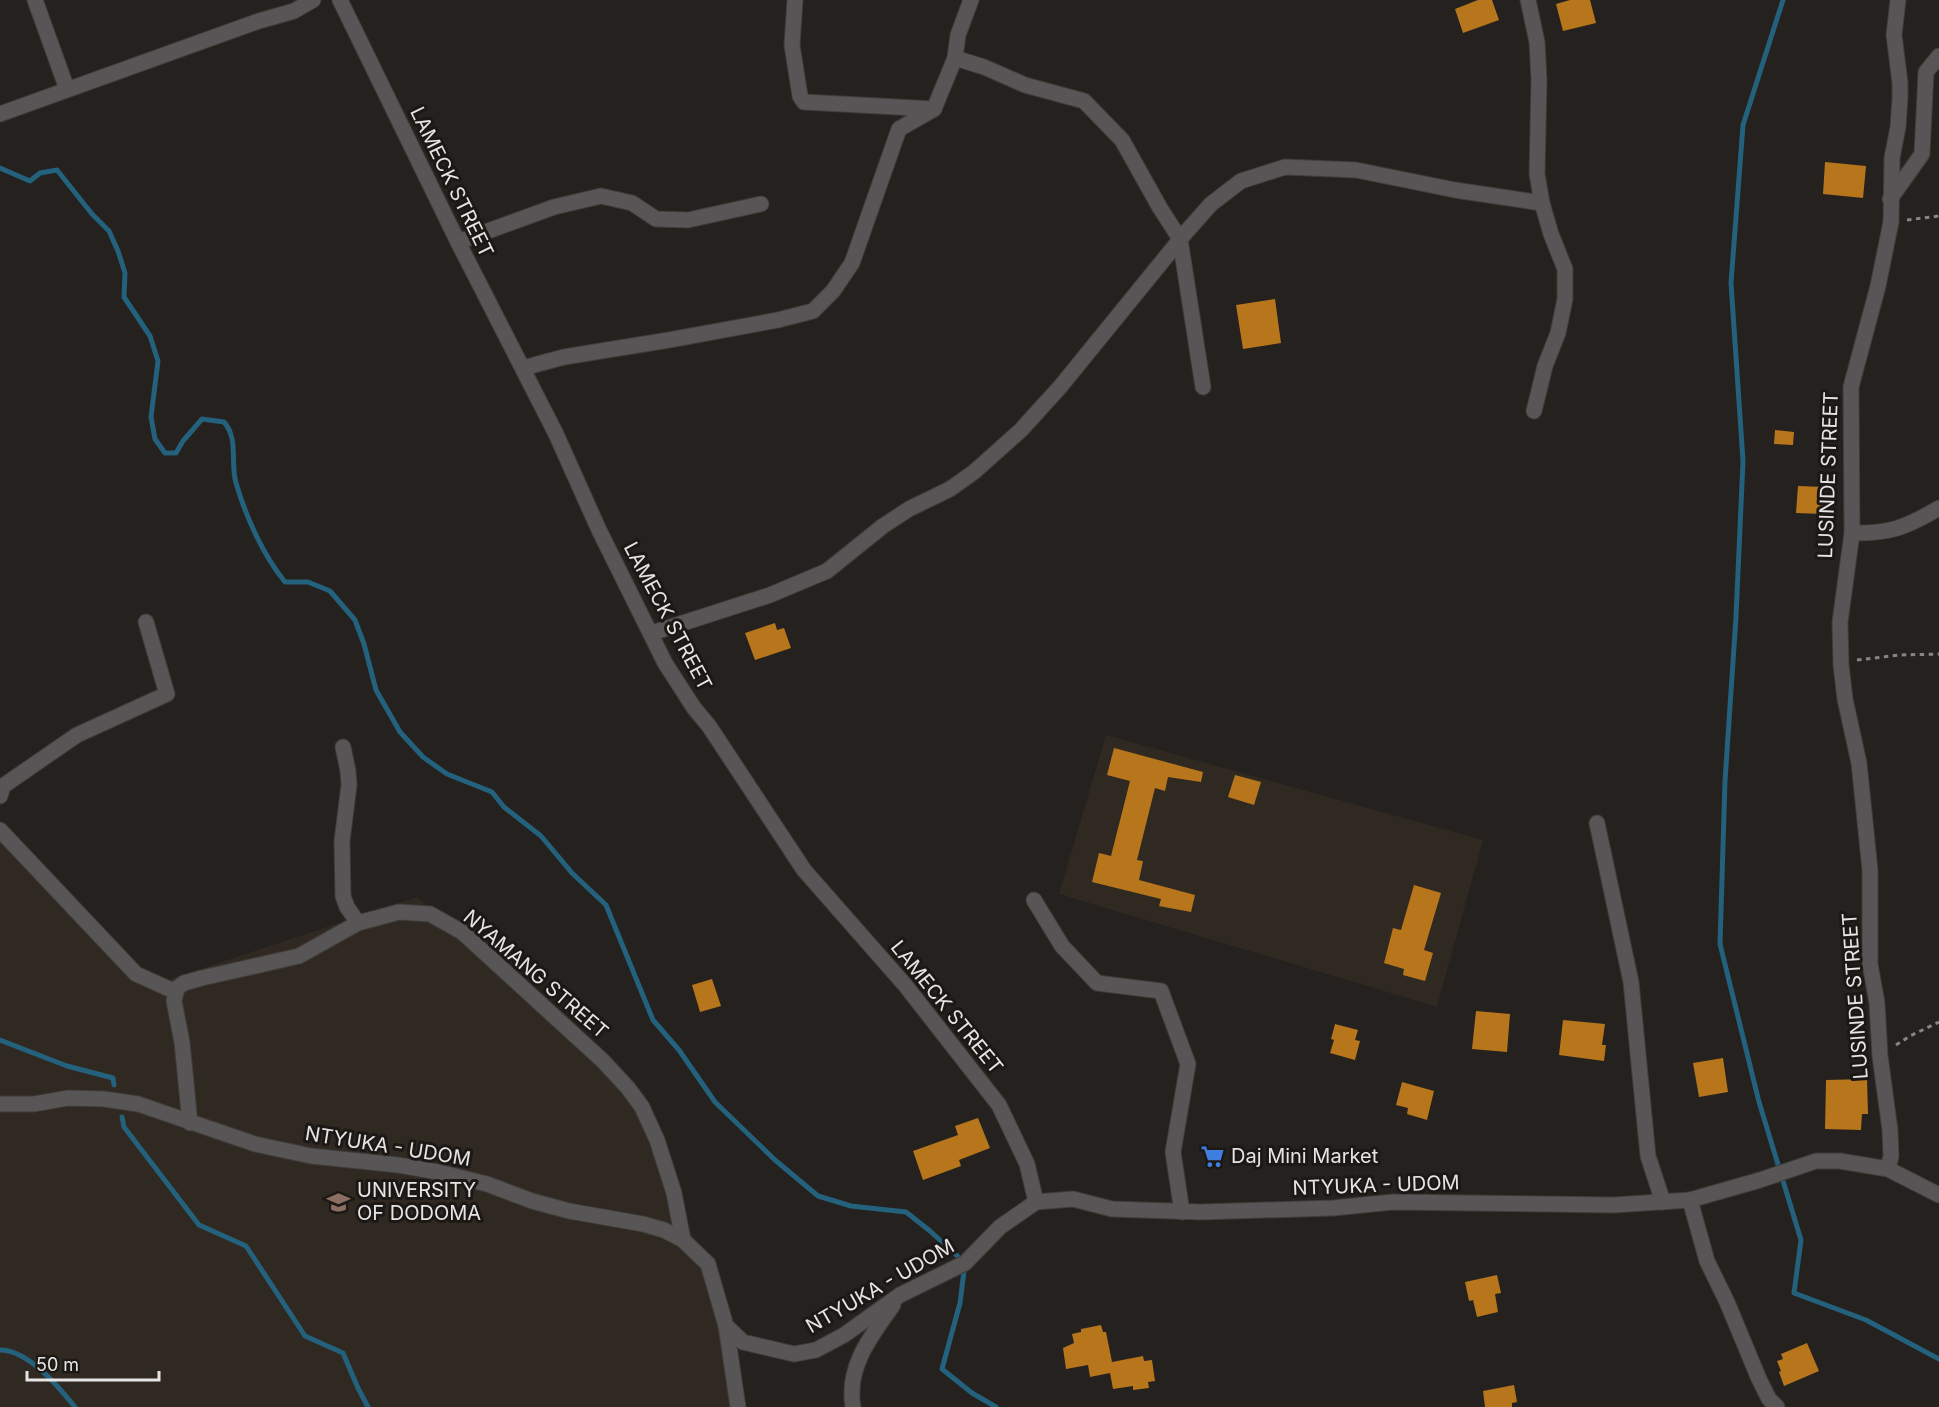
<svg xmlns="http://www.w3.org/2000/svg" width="1939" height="1407" viewBox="0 0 1939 1407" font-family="Inter,sans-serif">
<rect width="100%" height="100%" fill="#24211e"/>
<!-- built -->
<g fill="#302921">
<polygon points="1106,735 1483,840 1437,1007 1059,894"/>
<polygon points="0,836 143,988 417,897 626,1079 731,1326 740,1407 0,1407"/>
</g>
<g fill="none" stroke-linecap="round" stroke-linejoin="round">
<!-- stream -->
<g stroke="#23617c" stroke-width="5">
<polyline points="1783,0 1743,125 1731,283 1743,461 1736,617 1725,781 1720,944 1759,1102 1801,1240 1794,1293 1866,1320 1939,1359"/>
<path d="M0,168L30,181L40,173L57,170L92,214L109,231L118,251L125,273L124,297L150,336L158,361L151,417L155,439L165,453H176L183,441L202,419L224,422C239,439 230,463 236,483C246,517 263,555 285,582H308L330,591L355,620L364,644L376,690L400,732L423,757L447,774L492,792L504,807L541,836L572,873L606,905L653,1020L679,1050L715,1102L775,1160L818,1196L851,1206L906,1212L930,1231L965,1263L960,1303L942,1369L972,1393L996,1407"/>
<polyline points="0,1040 67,1066 113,1078 114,1085"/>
<polyline points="122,1117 124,1127 199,1225 246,1246 305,1336 343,1353 358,1388 368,1407"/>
<path d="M0,1350C28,1350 58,1386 75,1407"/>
</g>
</g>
<!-- building -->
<g fill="#b7761c">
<polygon points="1478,0 1492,0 1499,20 1463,33 1455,9"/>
<polygon points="1570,0 1590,0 1596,23 1563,31 1556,4"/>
<polygon points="1825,162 1866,166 1863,198 1823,194"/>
<polygon points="1275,299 1281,343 1243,349 1236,305"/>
<polygon points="1775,430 1794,432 1793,445 1774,444"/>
<polygon points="1798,486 1824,487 1823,514 1796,513"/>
<polygon points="775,623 777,630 784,628 791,648 755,660 745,633"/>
<polygon points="1114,748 1203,772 1201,782 1168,777 1165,791 1155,788 1137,860 1143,861 1139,880 1195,895 1191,912 1159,906 1161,899 1092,882 1099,853 1111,856 1130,781 1107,775"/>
<polygon points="1235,775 1261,782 1254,805 1228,797"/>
<polygon points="1414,885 1441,893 1424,950 1433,953 1425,981 1403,975 1404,969 1384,963 1393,928 1401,930"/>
<polygon points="712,979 721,1006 700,1012 692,985"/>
<polygon points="1476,1011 1510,1014 1507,1052 1472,1049"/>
<polygon points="1563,1020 1605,1024 1602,1045 1606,1045 1604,1061 1559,1055"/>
<polygon points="1335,1024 1358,1030 1355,1040 1360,1041 1355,1060 1330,1053 1334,1040 1331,1039"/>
<polygon points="1723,1058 1728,1092 1699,1097 1693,1063"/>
<polygon points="1867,1079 1868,1114 1862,1114 1861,1130 1825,1129 1826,1080"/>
<polygon points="1402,1082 1434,1091 1427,1120 1407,1114 1408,1108 1396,1105"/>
<polygon points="978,1118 990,1148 959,1160 961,1166 923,1180 913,1151 958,1135 955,1126"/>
<polygon points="1497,1275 1501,1293 1495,1294 1498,1312 1477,1317 1473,1300 1469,1301 1465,1282"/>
<polygon points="1101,1325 1103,1332 1106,1332 1112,1362 1143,1356 1144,1361 1152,1360 1155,1381 1148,1382 1149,1388 1133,1390 1133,1386 1113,1389 1110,1373 1090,1377 1088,1365 1066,1369 1063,1348 1074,1343 1072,1334 1081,1332 1081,1329"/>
<polygon points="1807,1343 1819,1371 1784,1386 1779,1372 1781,1371 1777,1361 1783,1359 1781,1354"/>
<polygon points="1514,1385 1517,1402 1512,1403 1512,1407 1485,1407 1483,1391"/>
</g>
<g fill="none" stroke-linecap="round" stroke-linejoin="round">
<defs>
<g id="street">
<polyline points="35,0 67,89"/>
<polyline points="340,0 458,242 556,434 599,530 665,663 694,708 709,726 804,870 905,985 999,1105 1027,1164 1036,1202"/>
<polyline points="795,0 792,45 800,96 804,102 934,109"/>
<polyline points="1528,0 1537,42 1539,80 1537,174 1542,203 1551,234 1565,269 1565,299 1558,333 1545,366 1534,411"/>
<polyline points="955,58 984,67 1025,85 1084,101 1122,140 1160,208 1180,239 1203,387"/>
<polyline points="0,114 259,21 294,11 313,0"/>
<polyline points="1890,199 1922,154 1926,72 1939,56"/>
<polyline points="458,242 554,207 601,196 632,203 656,219 688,220 761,204"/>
<polyline points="523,368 564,357 669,340 778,320 813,311 833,291 852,263 899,129 934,109 955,58 958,35 971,0"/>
<path d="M1852,533C1890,534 1907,527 1939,508"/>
<polyline points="652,633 770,595 827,571 883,526 909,509 950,489 974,472 1021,430 1060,387 1187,231 1211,204 1241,181 1285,167 1356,170 1455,190 1542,203"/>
<polyline points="343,747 348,771 349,785 342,841 343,896 347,907 358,923"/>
<polyline points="0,796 3,786 77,735 167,694 146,622"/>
<polyline points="1597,823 1631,982 1648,1156 1663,1202"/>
<polyline points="0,830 136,974 176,992"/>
<polyline points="1034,900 1062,946 1097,983 1161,991 1188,1064 1173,1152 1182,1212"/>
<polyline points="0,1104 34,1104 68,1098 104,1099 138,1104 255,1144 311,1156 398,1165 438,1172 487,1184 532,1201 569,1211 643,1224 664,1230 683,1240 708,1264 726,1326 743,1342 794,1354 816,1350 844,1335 900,1295 965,1263 1000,1227 1036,1202 1073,1199 1112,1209 1201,1212 1333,1208 1393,1202 1614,1205 1690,1200 1760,1180 1816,1161 1840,1161 1888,1169 1939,1195"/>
<polyline points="190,1123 182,1042 174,1001 177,988 184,983 202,978 299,956 358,923 399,912 430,914 462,932 603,1061 628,1088 642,1107 657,1140 674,1193 683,1240"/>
<polyline points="1888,1169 1891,1156 1890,1130 1880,1056 1877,1003 1870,964 1870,870 1859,763 1845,699 1841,665 1840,622 1852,533 1851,387 1878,286 1891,222 1892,158 1898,127 1900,98 1900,83 1894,35 1898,0"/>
<polyline points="1690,1200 1707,1261 1727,1302 1759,1379 1769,1399 1777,1407"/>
<polyline points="726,1326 738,1407"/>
<path d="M853,1407C846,1367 871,1336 893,1305"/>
</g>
</defs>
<!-- street casing -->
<use href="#street" stroke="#3f3c3a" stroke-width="17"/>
<!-- path -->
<g stroke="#888583" stroke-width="3" stroke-dasharray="4.5 4.5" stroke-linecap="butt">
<polyline points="1907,220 1939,216"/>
<polyline points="1857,660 1900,655 1939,654"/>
<polyline points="1896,1045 1910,1036 1939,1022"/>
</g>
<!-- street -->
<use href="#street" stroke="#575555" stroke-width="15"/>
</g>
<!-- icons -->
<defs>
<symbol id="supermarket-bare" viewBox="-9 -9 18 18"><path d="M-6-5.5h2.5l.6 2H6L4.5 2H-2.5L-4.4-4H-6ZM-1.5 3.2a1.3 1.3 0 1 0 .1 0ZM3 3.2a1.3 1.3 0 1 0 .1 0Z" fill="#3f7fe0" stroke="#1b1815" stroke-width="2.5" paint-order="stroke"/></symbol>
<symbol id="university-bare" viewBox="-9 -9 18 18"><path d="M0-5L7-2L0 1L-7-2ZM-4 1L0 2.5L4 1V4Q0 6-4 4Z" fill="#8d6e63" stroke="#1b1815" stroke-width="2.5" paint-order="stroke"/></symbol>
</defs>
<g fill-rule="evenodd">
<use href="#supermarket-bare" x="1196" y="1140" width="33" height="33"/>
<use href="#university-bare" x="322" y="1186" width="33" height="33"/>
</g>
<g text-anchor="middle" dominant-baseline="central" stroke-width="6" stroke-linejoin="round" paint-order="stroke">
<!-- street labels -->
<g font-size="20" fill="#e7e5e3" stroke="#1b1815">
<text transform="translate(452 182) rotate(64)">LAMECK STREET</text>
<text transform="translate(1828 475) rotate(-88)">LUSINDE STREET</text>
<text transform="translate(668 616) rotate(62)">LAMECK STREET</text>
<text transform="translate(536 974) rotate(41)">NYAMANG STREET</text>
<text transform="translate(1855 996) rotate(-94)">LUSINDE STREET</text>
<text transform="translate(947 1007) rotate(51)">LAMECK STREET</text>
<text transform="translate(388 1146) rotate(9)">NTYUKA - UDOM</text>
<text transform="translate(1376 1185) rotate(-2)">NTYUKA - UDOM</text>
<text transform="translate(880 1286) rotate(-30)">NTYUKA - UDOM</text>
</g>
<!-- poi labels -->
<g font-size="20" fill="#e7e5e3" stroke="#1b1815" text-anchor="start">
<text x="1231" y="1156">Daj Mini Market</text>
<text x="357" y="1190">UNIVERSITY<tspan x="357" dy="23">OF DODOMA</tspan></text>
</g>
</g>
<!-- scale -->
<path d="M27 1371v9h132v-9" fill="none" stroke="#e7e5e3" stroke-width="3"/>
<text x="36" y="1371" font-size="18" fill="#e7e5e3" stroke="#1b1815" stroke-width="4.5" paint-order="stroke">50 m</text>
</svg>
